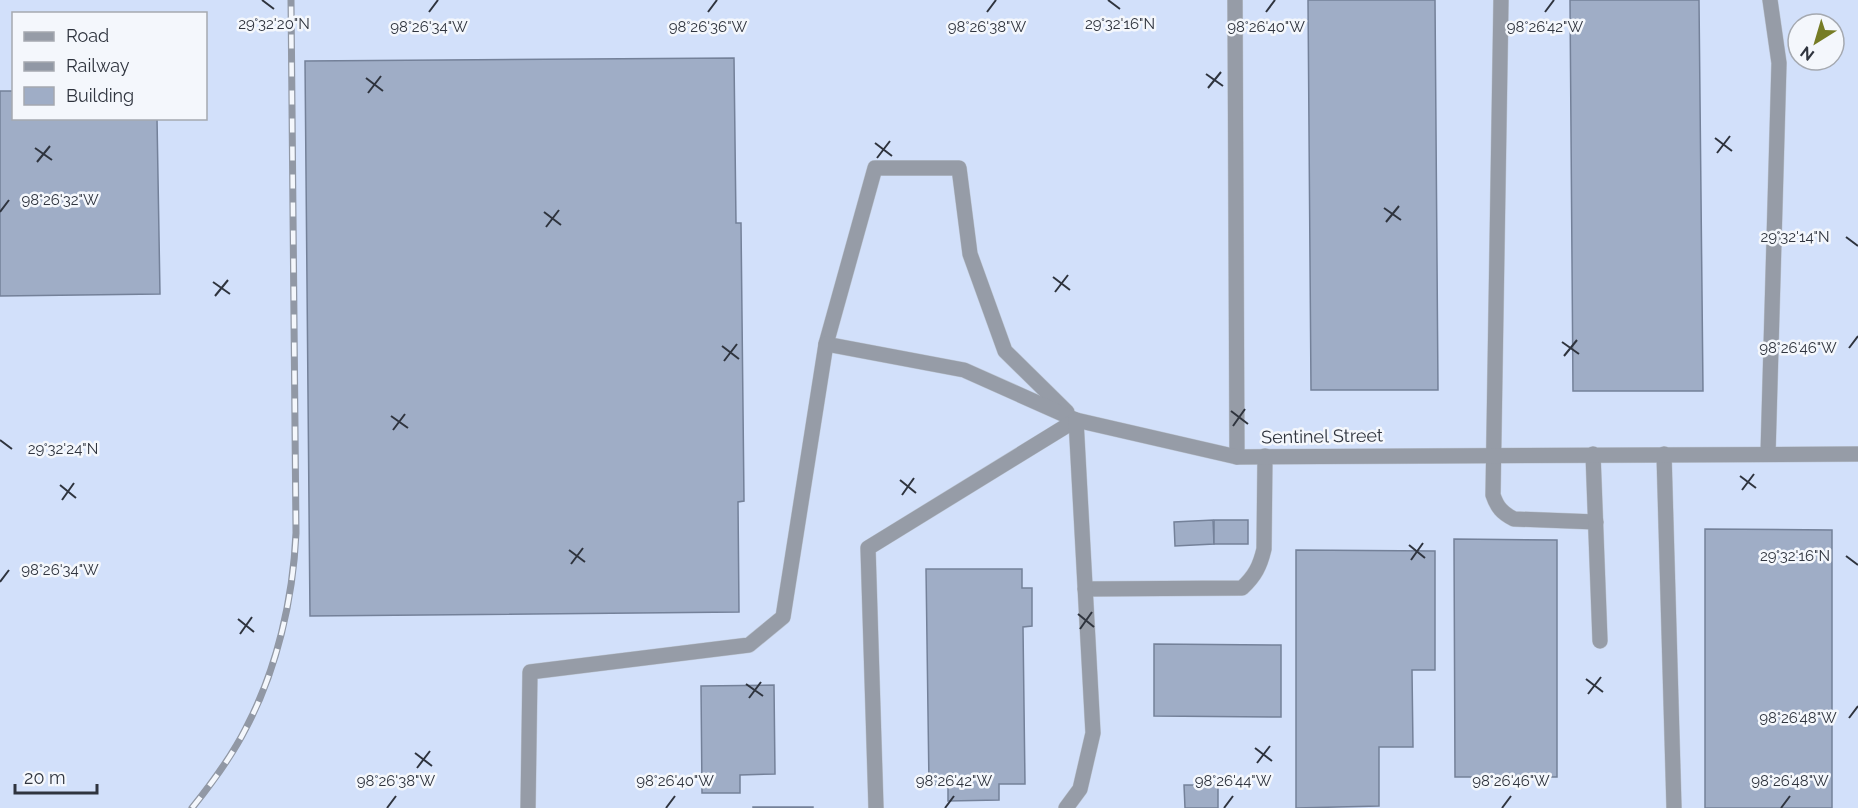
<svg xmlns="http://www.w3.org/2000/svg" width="1858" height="808" viewBox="0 0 1858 808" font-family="Raleway,sans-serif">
<rect width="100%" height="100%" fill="#e1eafa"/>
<!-- built -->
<path fill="#d2e0fa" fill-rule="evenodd" d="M0,0H1858V808H0ZM14,14H206V118H14ZM1798,24H1834V60H1798Z"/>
<!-- building -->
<g fill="#9fadc6" stroke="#748199" stroke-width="1.5">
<polygon points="1308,0 1435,0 1438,390 1311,390"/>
<polygon points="1570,0 1699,0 1703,391 1573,391"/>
<polygon points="734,58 736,223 741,223 744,501 738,502 739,612 310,616 305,61"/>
<polygon points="0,91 14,91 14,118 157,118 160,294 0,296"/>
<polygon points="1213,520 1214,544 1175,546 1174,522"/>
<rect x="1214" y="520" width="34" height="24"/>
<polygon points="1705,529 1832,530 1832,808 1705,808"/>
<polygon points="1454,539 1557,540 1557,777 1455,777"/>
<polygon points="1296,550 1435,551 1435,670 1412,670 1413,747 1379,747 1379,806 1296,808"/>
<polygon points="926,569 1022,569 1022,588 1032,588 1032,626 1023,627 1025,784 999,784 999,800 948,801 948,784 929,785"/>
<polygon points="1154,644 1281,645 1281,717 1154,716"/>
<polygon points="774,685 775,774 740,775 740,793 702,793 701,686"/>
<polygon points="1184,785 1218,785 1218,808 1185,808"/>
<rect x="753" y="807" width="60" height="1"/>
</g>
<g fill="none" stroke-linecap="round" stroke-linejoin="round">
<defs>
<g id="minor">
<polyline points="1235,0 1237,457"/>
<path d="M1501,0L1493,495C1497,507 1502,513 1514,519L1596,522"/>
<polyline points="826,344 875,168 959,168 970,254 1005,351 1067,412"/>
<polyline points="1593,454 1600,641"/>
<polyline points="1664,454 1674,808"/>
<polyline points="1768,454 1779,63 1770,0"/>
<path d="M1085,589L1242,588C1255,576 1260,566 1264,549L1265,456"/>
<polyline points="528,808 530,672 749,645 783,617 826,344 964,370 1076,420"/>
<polyline points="876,808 868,548 1076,420"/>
<polyline points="1066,808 1080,789 1093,733 1076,420 1237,457 1858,454"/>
</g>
</defs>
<!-- minor casing -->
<use href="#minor" stroke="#bdc6d4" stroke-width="16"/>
<!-- minor -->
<use href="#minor" stroke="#969ca7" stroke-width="15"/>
<defs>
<path id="rail" d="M192,808C212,783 232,756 246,728C277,669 293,599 296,533L291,0"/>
</defs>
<!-- rail casing -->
<use href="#rail" stroke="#9198a5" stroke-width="7"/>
<!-- rail -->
<use href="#rail" stroke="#f4f7fc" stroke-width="4.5" stroke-dasharray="14" stroke-linecap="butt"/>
</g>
<!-- ticks -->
<path fill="none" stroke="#2f343e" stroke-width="2" d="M262,0L274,9M1108,0L1120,9M429,12L438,0M708,12L717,0M987,12L996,0M1266,12L1275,0M1545,12L1554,0M1206,74L1223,86M366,78L383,91M1208,88L1221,72M368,93L381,76M1715,138L1732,151M875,143L892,156M35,148L52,160M1717,153L1730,136M877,158L890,141M37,162L50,146M1384,208L1401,220M0,212L9,200M544,212L561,225M1386,222L1399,206M546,227L559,210M1846,237L1858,246M1053,277L1070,290M213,282L230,294M1055,292L1068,275M215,296L228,280M1562,342L1579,354M722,346L739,359M1849,348L1858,336M1564,356L1577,340M724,361L737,344M1231,411L1248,424M391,416L408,428M1233,426L1245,409M393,430L405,414M0,440L12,449M1740,476L1756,488M900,480L916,493M60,485L76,498M1742,490L1754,474M902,495L914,478M62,500L74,483M1409,545L1425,558M569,550L585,562M1846,556L1858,565M1411,560L1423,543M571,564L583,548M0,582L9,570M1078,614L1094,627M238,619L254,632M1080,629L1092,612M240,634L252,617M1586,679L1603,692M746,684L763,696M1588,694L1601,677M749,698L761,682M1849,718L1858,706M1255,748L1272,761M415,753L432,766M1257,763L1270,746M417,768L430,751M387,808L396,796M666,808L675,796M945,808L954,796M1224,808L1233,796M1502,808L1511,796M1781,808L1790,796"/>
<g text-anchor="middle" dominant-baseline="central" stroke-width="5" stroke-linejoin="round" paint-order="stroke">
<!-- street labels -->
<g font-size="18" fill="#2f343e" stroke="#f4f7fc">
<text transform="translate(1322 436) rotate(-1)">Sentinel Street</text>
</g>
</g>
<g font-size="15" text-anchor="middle" fill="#2f343e" stroke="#f4f7fc" stroke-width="5" stroke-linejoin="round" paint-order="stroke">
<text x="274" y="29">29°32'20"N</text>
<text x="1120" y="29">29°32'16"N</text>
<text x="429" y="32">98°26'34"W</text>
<text x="708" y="32">98°26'36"W</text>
<text x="987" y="32">98°26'38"W</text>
<text x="1266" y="32">98°26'40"W</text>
<text x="1545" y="32">98°26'42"W</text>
<text x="60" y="205">98°26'32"W</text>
<text x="1795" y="242">29°32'14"N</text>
<text x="1798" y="353">98°26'46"W</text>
<text x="63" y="454">29°32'24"N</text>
<text x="1795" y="561">29°32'16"N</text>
<text x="60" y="575">98°26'34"W</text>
<text x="1798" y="723">98°26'48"W</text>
<text x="396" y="786">98°26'38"W</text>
<text x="675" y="786">98°26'40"W</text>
<text x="954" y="786">98°26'42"W</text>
<text x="1233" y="786">98°26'44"W</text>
<text x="1511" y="786">98°26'46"W</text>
<text x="1790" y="786">98°26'48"W</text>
</g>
<!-- legend -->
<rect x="12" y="12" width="195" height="108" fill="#f4f7fc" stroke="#a5a9b0" stroke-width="1.5"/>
<rect x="24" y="32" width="30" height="9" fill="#969ca7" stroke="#a5a9b0" stroke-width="1.5"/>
<text x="66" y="42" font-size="18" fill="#2f343e">Road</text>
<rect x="24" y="62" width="30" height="9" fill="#9198a5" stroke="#a5a9b0" stroke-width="1.5"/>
<text x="66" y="72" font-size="18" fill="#2f343e">Railway</text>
<rect x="24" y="87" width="30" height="18" fill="#9fadc6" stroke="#a5a9b0" stroke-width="1.5"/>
<text x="66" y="102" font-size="18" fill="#2f343e">Building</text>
<!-- north arrow -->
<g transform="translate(1816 42) rotate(217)"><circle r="28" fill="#f4f7fc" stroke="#a5a9b0" stroke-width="1.5"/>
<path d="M0-4.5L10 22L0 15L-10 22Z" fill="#767c25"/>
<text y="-9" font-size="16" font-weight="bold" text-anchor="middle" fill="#2f343e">N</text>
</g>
<!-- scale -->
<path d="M15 784v9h82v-9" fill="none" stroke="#2f343e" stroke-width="3"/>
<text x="24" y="784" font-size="18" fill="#2f343e" stroke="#f4f7fc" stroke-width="4.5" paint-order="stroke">20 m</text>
</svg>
